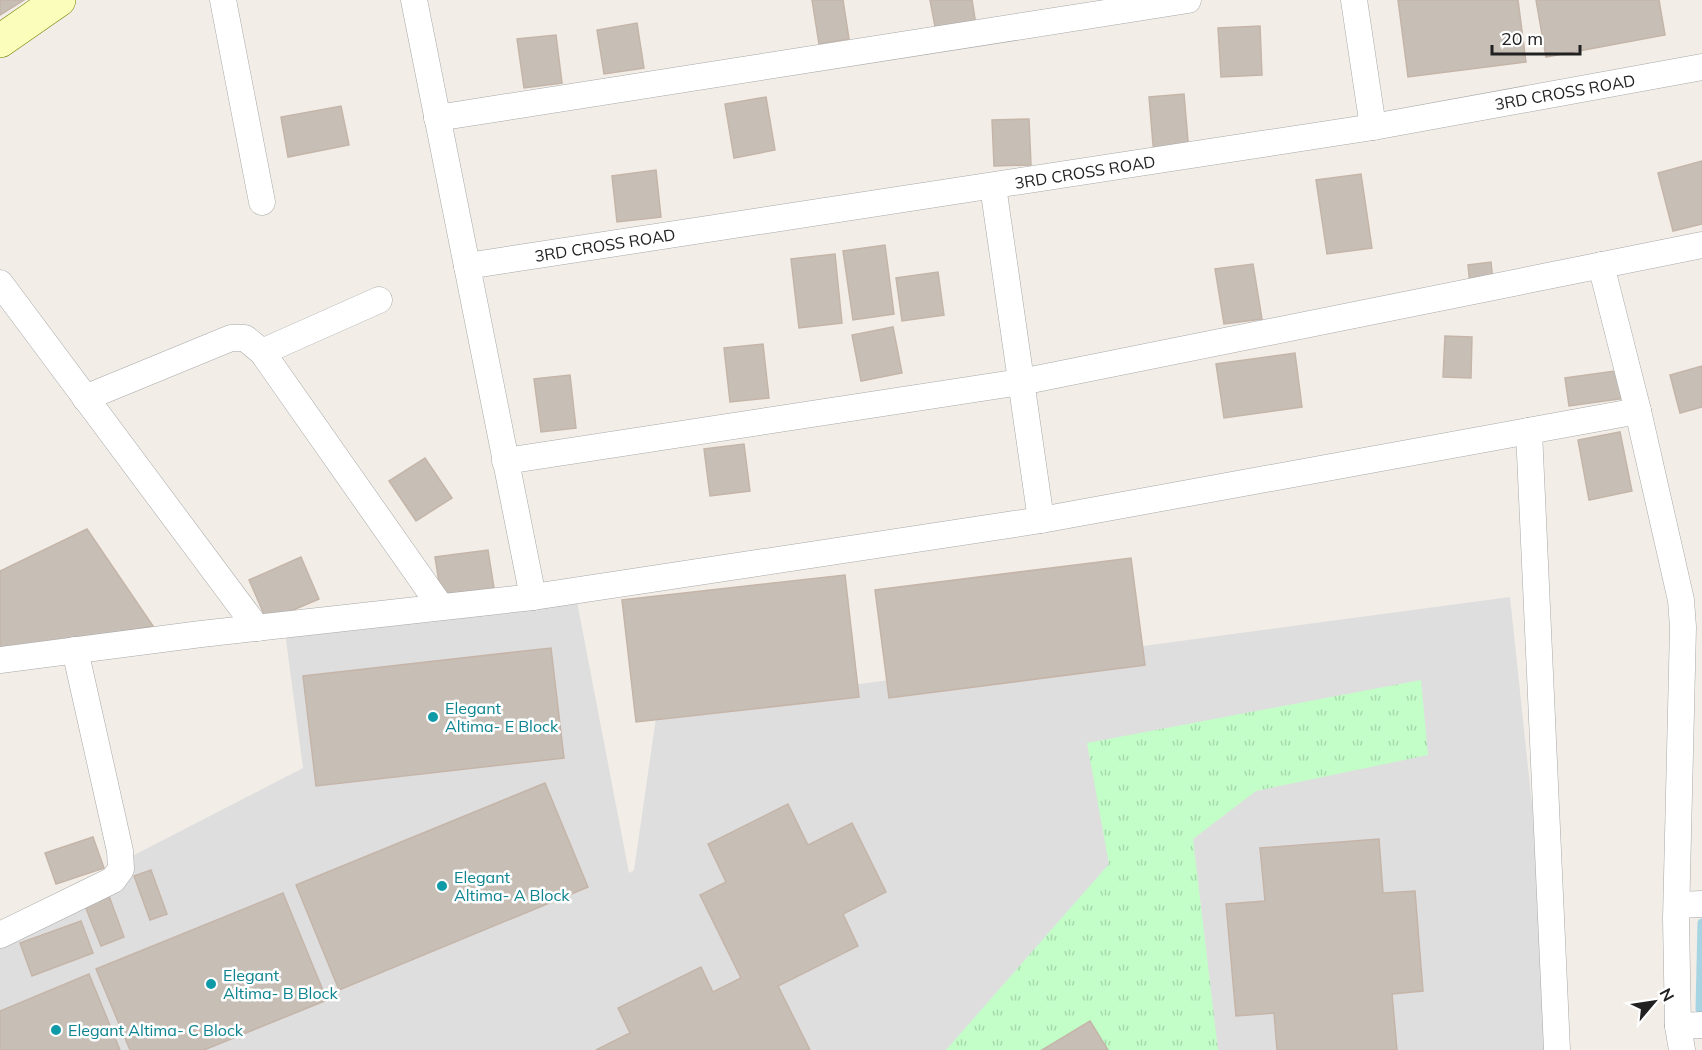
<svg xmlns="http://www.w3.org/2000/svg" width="1702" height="1050" viewBox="0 0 1702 1050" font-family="Mulish,sans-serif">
<defs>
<pattern id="park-tufts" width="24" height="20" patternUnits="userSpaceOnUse" patternTransform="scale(1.5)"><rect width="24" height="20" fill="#c3fdc8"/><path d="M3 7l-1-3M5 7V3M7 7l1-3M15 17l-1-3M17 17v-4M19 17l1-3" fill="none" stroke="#a7d9ac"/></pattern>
</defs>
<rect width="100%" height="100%" fill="#f2eee7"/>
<!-- residential -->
<polygon fill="#dfdede" points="575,591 629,873 634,870 657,711 1510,597 1558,1050 0,1050 0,924 303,768 284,625"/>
<!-- park -->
<polygon fill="url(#park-tufts)" points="1421,680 1428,755 1256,791 1193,839 1218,1050 946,1050 1109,864 1087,743"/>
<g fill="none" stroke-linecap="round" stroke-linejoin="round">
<!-- stream -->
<polyline stroke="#a6d4e2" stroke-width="9" points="1700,1009 1702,923"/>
</g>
<!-- building -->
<g fill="#c7beb6" stroke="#c5b5a9" stroke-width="1.5">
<polygon points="0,0 24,0 0,15"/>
<polygon points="812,0 843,0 849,39 819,44"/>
<polygon points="930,0 972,0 976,25 936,32"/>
<polygon points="1398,0 1518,0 1526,62 1408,77"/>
<polygon points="1536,0 1659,0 1665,35 1546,57"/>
<polygon points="637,23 644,68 604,74 597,30"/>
<polygon points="1260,26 1262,75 1221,77 1218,28"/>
<polygon points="556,35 562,83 524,88 517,39"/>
<polygon points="1184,94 1189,153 1154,156 1149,97"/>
<polygon points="766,97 775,150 734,158 725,104"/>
<polygon points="341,106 349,145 288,157 281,117"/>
<polygon points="1029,119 1031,165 994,166 992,120"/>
<polygon points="1702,161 1702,224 1673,231 1658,173"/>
<polygon points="656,170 661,217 617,222 612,176"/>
<polygon points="1361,174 1372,248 1327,254 1316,180"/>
<polygon points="885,245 894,314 853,320 843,251"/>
<polygon points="835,254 842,323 799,328 791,259"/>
<polygon points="1491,262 1493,282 1470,285 1468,265"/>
<polygon points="1253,264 1262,319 1224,324 1215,269"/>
<polygon points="938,272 944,315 902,321 896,278"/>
<polygon points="893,327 902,373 861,381 852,335"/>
<polygon points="1445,336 1472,337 1471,378 1443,377"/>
<polygon points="763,344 769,398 730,402 724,348"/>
<polygon points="1295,353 1302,407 1224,418 1216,364"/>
<polygon points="1702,366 1702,407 1680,413 1670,375"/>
<polygon points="1622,370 1626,398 1569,406 1565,378"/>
<polygon points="570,375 576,428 541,432 534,379"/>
<polygon points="1620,432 1632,491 1589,500 1578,440"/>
<polygon points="744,444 750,491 710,496 704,449"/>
<polygon points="425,458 452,498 416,521 389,481"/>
<polygon points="87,529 153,626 0,655 0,571"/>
<polygon points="488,550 494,588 441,595 435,557"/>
<polygon points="301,557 319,599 267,621 249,580"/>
<polygon points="1131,558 1145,665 889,698 875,590"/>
<polygon points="845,575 859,697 636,722 622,600"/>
<polygon points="551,648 564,758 316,786 303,676"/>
<polygon points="545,783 588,887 339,990 296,885"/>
<polygon points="788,804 808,845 852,823 886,892 843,914 858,946 778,986 810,1050 596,1050 630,1033 618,1008 701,967 713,992 741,978 700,895 726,882 708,844"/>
<polygon points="93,837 104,868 56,884 45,853"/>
<polygon points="1379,839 1383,893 1415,891 1423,991 1392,994 1397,1050 1277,1050 1274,1013 1236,1016 1226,904 1265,901 1260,848"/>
<polygon points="151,870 167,914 150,920 134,876"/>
<polygon points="283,893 327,1000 204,1050 130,1050 96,969"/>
<polygon points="109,896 124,937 101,946 85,906"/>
<polygon points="81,921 93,953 32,976 20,943"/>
<polygon points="89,974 120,1050 0,1050 0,1011"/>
<polygon points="1090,1021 1108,1050 1042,1050"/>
</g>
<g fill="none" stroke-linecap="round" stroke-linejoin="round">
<defs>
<g id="street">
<polyline points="223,0 262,202"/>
<polyline points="414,0 533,597"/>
<polyline points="1354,0 1373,127"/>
<polyline points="437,118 1188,0"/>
<polyline points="993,186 1041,520"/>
<polyline points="1601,265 1638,411 1681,600 1683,627 1676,919 1678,1026 1682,1050"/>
<polyline points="467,266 1373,127 1702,67"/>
<polyline points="0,283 257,628"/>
<polyline points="262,352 379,300"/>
<polyline points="85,398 231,338 245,338 262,352 441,607"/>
<polyline points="1529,431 1557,1050"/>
<polyline points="505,461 1021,382 1702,245"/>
<polyline points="0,660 201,634 533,597 1041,520 1638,411"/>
<polyline points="1677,905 1702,904"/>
<polyline points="0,935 113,880 121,869 120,851 75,650"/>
<polyline points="1678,1026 1702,1025"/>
</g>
<polyline id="secondary" points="0,41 59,0"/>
</defs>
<!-- street casing -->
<use href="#street" stroke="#a8a8a8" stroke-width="27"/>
<!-- secondary casing -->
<use href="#secondary" stroke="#728000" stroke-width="34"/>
<!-- street -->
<use href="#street" stroke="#fff" stroke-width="26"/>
<!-- secondary -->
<use href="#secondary" stroke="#fafeba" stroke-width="33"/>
</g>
<!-- markers -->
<g fill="#0f9aa8" stroke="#fff" stroke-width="2">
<circle cx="433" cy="717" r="6"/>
<circle cx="442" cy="886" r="6"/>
<circle cx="211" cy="984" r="6"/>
<circle cx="56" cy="1030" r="6"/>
</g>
<g text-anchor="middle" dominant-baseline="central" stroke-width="5" stroke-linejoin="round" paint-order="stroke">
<!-- street labels -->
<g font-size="16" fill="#212121" stroke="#fff">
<text transform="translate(1565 92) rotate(-10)">3RD CROSS ROAD</text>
<text transform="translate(1085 172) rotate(-9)">3RD CROSS ROAD</text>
<text transform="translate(605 245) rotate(-9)">3RD CROSS ROAD</text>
</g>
<!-- culture labels -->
<g font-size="16" fill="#0d838f" stroke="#fff" text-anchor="start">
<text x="445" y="708">Elegant<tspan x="445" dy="18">Altima- E Block</tspan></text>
<text x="454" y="877">Elegant<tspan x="454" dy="18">Altima- A Block</tspan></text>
<text x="223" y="975">Elegant<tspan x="223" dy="18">Altima- B Block</tspan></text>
<text x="68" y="1030">Elegant Altima- C Block</text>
</g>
</g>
<!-- north arrow -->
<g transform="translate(1654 1002) rotate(61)" stroke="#ffffff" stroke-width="4.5" paint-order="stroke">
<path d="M0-4.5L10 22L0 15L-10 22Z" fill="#212121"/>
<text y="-9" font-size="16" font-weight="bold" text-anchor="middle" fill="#212121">N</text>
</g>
<!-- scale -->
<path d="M1492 45v9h88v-9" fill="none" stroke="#212121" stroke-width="3"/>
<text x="1501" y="45" font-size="18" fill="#212121" stroke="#ffffff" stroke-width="4.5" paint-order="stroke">20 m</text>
</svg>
